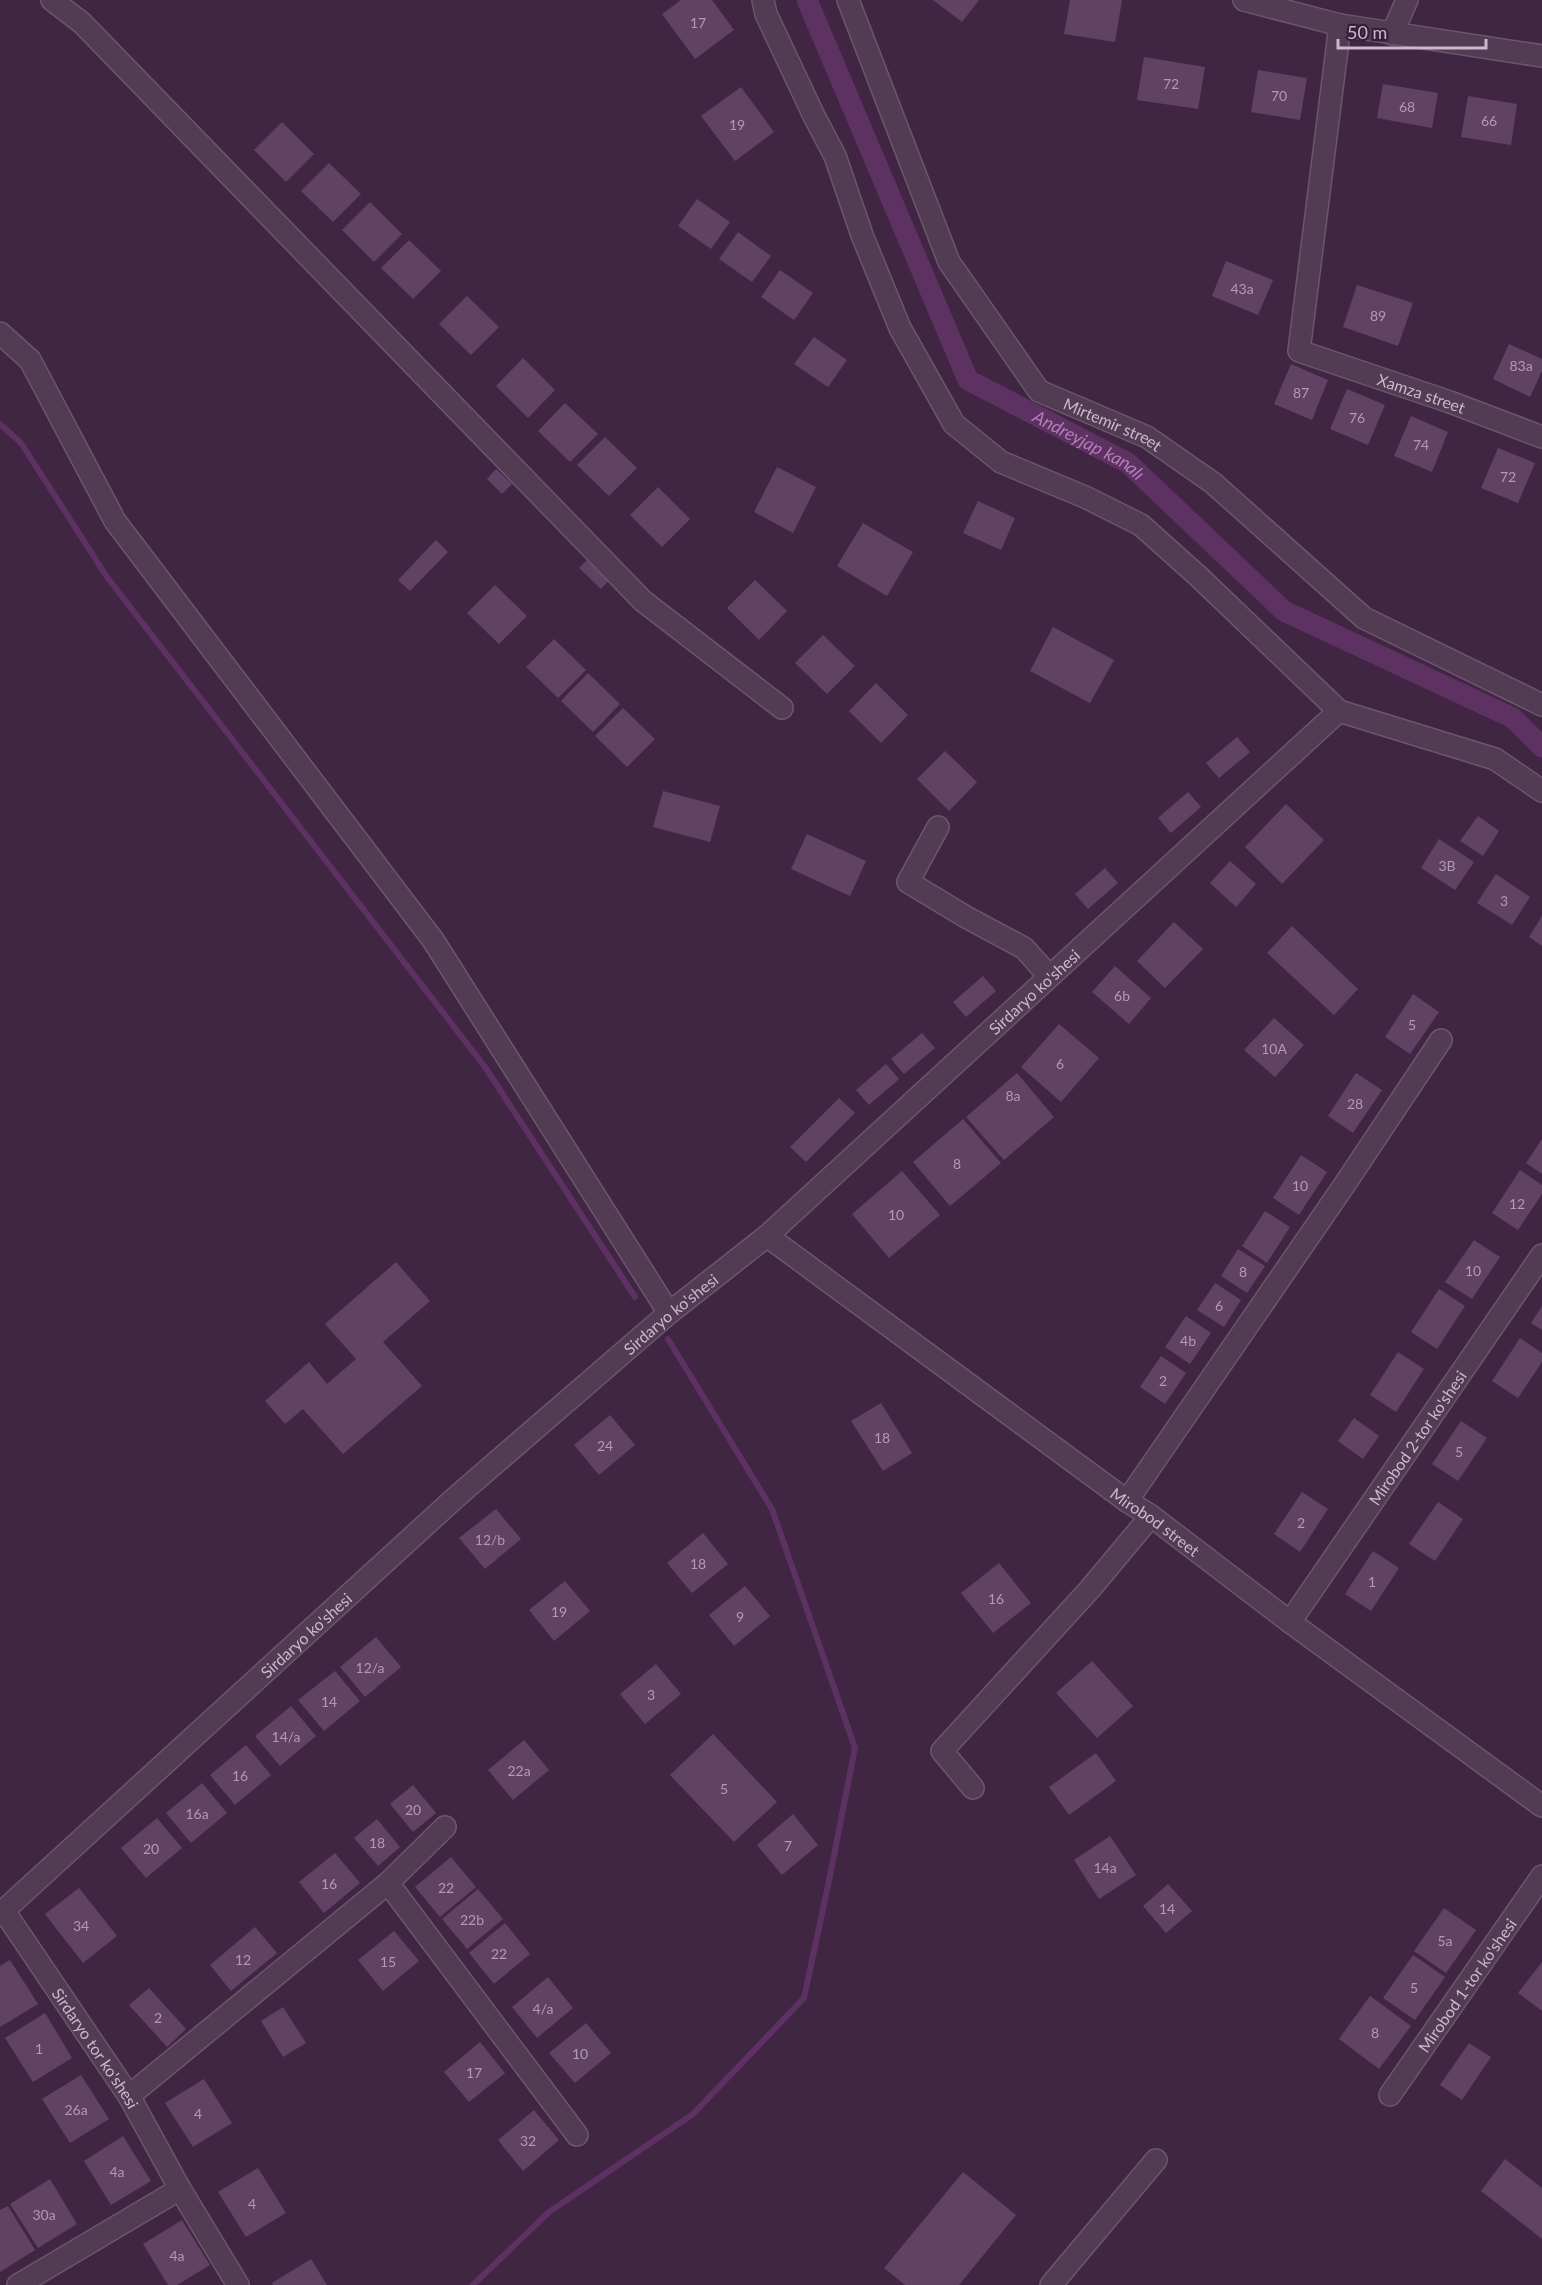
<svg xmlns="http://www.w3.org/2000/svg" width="1542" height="2285" viewBox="0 0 1542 2285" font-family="Lato,sans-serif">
<rect width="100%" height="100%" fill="#412644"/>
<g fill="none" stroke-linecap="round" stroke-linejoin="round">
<!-- stream -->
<g stroke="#5d3161" stroke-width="6">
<polyline points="0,424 21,443 107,577 485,1067 635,1297"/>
<polyline points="473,2285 549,2212 693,2114 804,1998 830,1876 855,1748 772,1509 668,1339"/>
</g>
<!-- canal -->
<path stroke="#5d3161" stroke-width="21" id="s1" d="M807,0L968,380L1128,463L1284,611L1513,718L1542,747"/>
</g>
<!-- building -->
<g fill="#614264">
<polygon points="681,0 712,0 734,30 695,59 662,14"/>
<polygon points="933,0 979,0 962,22"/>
<polygon points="1070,0 1122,0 1115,42 1064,34"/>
<polygon points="1144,57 1205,67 1198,109 1137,100"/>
<polygon points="1258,70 1307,78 1300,120 1251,112"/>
<polygon points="1383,84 1438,93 1432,128 1377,118"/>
<polygon points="741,87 774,132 735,161 701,116"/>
<polygon points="1468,96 1517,104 1511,145 1461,137"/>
<polygon points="282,122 314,154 286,182 254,150"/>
<polygon points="329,163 361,194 333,222 301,191"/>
<polygon points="697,199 730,222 711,249 678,226"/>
<polygon points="370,202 402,234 374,262 342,230"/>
<polygon points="738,232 771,256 752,282 719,259"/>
<polygon points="409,240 441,271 413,299 381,268"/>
<polygon points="1226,261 1273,280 1258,315 1212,296"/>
<polygon points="780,270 813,293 794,320 761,297"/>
<polygon points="1357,285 1413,303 1398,346 1343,327"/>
<polygon points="467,296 499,327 471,355 439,324"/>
<polygon points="814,337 847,360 828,387 794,364"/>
<polygon points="1509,344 1542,359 1542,371 1530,397 1493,379"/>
<polygon points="523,358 555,390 528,418 496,386"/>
<polygon points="1291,364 1328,380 1312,420 1274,404"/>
<polygon points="1347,389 1385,405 1368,445 1330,429"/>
<polygon points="565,403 598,434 570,462 538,431"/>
<polygon points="1411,416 1448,432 1432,472 1394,456"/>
<polygon points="605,437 637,468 609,496 577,465"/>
<polygon points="1498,448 1535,463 1518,503 1481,488"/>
<polygon points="777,467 816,487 793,533 754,512"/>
<polygon points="496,469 512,484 502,494 487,479"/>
<polygon points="658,487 690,519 662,547 630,515"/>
<polygon points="978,501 1015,518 1001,550 963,533"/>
<polygon points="863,523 913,552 887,596 837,566"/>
<polygon points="436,540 448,552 410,591 398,580"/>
<polygon points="590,557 611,578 601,589 579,568"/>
<polygon points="755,580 787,611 759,640 727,608"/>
<polygon points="495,585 527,616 499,644 467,613"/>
<polygon points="1053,627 1114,660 1090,703 1030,671"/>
<polygon points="823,635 855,666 827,694 795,663"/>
<polygon points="554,639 586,670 558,698 526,667"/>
<polygon points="588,673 620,704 593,732 561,701"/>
<polygon points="876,683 908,715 881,743 849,711"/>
<polygon points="623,708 655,739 627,767 595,736"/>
<polygon points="1237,737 1250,752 1219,778 1206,763"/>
<polygon points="945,751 977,782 949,811 917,779"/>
<polygon points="663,791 720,806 710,842 653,827"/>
<polygon points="1188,792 1201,807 1171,833 1158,818"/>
<polygon points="1286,804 1324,840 1282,884 1245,847"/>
<polygon points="1478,816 1499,831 1483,856 1460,841"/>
<polygon points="807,834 866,861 850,896 791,869"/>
<polygon points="1439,839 1474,862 1455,890 1421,868"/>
<polygon points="1230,861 1256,884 1236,907 1210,883"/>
<polygon points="1105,868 1118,883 1088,909 1075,894"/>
<polygon points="1496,874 1530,897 1512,925 1477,903"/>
<polygon points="1542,916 1542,946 1529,937"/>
<polygon points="1174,922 1203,949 1165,988 1137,961"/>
<polygon points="1292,926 1358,989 1334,1015 1267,953"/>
<polygon points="1115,966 1151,998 1129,1024 1092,992"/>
<polygon points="983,976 996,991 966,1017 953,1002"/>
<polygon points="1413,994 1439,1012 1410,1054 1385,1037"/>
<polygon points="1274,1018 1304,1045 1275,1077 1244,1050"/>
<polygon points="1059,1024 1099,1058 1061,1102 1021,1067"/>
<polygon points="922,1033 935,1048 904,1074 891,1059"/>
<polygon points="886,1064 899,1079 869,1105 856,1090"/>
<polygon points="1017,1073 1054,1117 1004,1160 966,1117"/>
<polygon points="1356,1073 1382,1090 1353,1133 1328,1116"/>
<polygon points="839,1098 855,1113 806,1162 790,1147"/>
<polygon points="963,1119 1001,1163 950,1206 913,1162"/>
<polygon points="1542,1139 1542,1174 1526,1163"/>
<polygon points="1301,1155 1327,1172 1299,1215 1273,1198"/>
<polygon points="1520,1170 1542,1185 1542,1194 1518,1230 1492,1213"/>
<polygon points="902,1171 940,1215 889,1258 852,1214"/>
<polygon points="1265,1211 1290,1227 1267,1263 1242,1246"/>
<polygon points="1474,1240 1500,1257 1472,1299 1445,1282"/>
<polygon points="1238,1249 1265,1266 1247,1293 1221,1276"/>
<polygon points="396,1262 430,1301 383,1342 422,1386 343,1454 303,1409 285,1424 265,1401 309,1362 327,1384 356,1359 325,1324"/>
<polygon points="1215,1283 1241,1300 1224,1327 1197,1310"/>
<polygon points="1439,1289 1465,1306 1437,1349 1411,1332"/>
<polygon points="1542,1306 1542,1330 1531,1323"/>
<polygon points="1186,1316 1211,1333 1190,1364 1165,1347"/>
<polygon points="1520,1338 1542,1353 1542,1362 1518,1398 1492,1381"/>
<polygon points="1398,1352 1424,1369 1396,1412 1370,1395"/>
<polygon points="1161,1356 1186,1373 1165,1404 1140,1387"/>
<polygon points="881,1403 912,1453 883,1471 851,1421"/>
<polygon points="610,1415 635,1445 599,1475 574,1445"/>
<polygon points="1354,1418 1379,1436 1363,1459 1338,1441"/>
<polygon points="1461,1421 1487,1438 1458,1481 1432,1464"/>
<polygon points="1302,1492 1328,1509 1300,1552 1274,1534"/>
<polygon points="1438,1502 1463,1519 1435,1561 1409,1544"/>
<polygon points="496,1509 521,1539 485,1569 459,1538"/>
<polygon points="703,1533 728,1564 692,1593 667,1563"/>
<polygon points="1373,1551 1399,1568 1371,1611 1345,1594"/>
<polygon points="999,1563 1031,1603 993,1633 961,1593"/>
<polygon points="565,1581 590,1611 554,1641 529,1610"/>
<polygon points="745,1586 770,1616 734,1646 709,1615"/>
<polygon points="376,1637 401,1667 365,1697 340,1667"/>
<polygon points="1092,1661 1133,1706 1097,1738 1056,1693"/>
<polygon points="656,1664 681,1694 645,1724 620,1694"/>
<polygon points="335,1671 360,1701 324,1731 298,1700"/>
<polygon points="291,1706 316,1736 280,1766 255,1736"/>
<polygon points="713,1734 777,1802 734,1842 670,1775"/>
<polygon points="524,1740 549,1770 513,1800 488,1770"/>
<polygon points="246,1745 271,1775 235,1805 210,1775"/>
<polygon points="1096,1753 1116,1781 1069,1815 1049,1787"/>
<polygon points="202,1783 227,1813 191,1843 166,1813"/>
<polygon points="413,1785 436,1813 413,1832 390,1804"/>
<polygon points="793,1814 818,1845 782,1875 757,1845"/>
<polygon points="157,1818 182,1848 146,1878 121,1848"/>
<polygon points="377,1819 400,1847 378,1866 354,1838"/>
<polygon points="1110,1836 1136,1875 1099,1899 1074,1860"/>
<polygon points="335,1853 360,1883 324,1913 299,1882"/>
<polygon points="451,1857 476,1887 440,1917 415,1887"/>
<polygon points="1168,1884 1192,1911 1166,1933 1143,1906"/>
<polygon points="79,1888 117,1936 83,1963 45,1914"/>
<polygon points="478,1889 503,1919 467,1949 442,1919"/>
<polygon points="1444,1908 1476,1930 1446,1973 1414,1951"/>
<polygon points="505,1923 530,1954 494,1984 469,1953"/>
<polygon points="255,1927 277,1953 231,1991 210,1965"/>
<polygon points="394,1931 419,1961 383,1991 358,1960"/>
<polygon points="1413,1955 1445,1977 1415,2020 1383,1998"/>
<polygon points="10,1960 38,2004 0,2027 0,1966"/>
<polygon points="1542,1962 1542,2011 1518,1993"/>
<polygon points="548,1977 573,2008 537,2038 512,2007"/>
<polygon points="149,1988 186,2029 167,2047 129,2005"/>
<polygon points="1370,1996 1411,2026 1379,2069 1339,2039"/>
<polygon points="283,2007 306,2043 283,2057 261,2021"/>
<polygon points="45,2013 72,2058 33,2082 5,2038"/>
<polygon points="586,2023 611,2053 575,2083 549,2053"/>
<polygon points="480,2042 505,2073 469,2102 444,2072"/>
<polygon points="1469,2043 1491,2057 1462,2100 1440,2085"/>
<polygon points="81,2075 109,2119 70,2143 42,2099"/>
<polygon points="204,2079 232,2123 193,2147 165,2103"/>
<polygon points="534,2110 559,2140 523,2171 498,2140"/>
<polygon points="123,2136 151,2181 111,2205 84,2161"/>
<polygon points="1505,2159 1542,2188 1542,2239 1481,2191"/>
<polygon points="258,2168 286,2213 246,2237 218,2192"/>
<polygon points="963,2172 1016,2215 959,2285 905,2285 884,2268"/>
<polygon points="50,2179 77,2224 38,2248 10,2204"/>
<polygon points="8,2206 35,2250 0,2272 0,2210"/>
<polygon points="182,2220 210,2265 177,2285 168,2285 143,2244"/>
<polygon points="311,2259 327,2285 273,2285 272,2283"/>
</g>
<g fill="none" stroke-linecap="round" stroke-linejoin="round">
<defs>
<g id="minor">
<polyline points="52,0 82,23 643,601 782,708"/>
<polyline points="763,0 766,14 814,116 835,156 862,235 900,328 954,424 1001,462 1085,497 1141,525 1198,576 1339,711 1495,759 1542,791"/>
<path id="s2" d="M848,0L949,262L1039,391L1147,437L1213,483L1364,618L1542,705"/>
<polyline points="1244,0 1340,25 1542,56"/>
<path id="s3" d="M1340,25L1299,351L1450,402L1542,437"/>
<polyline points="1392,34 1407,0"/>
<polyline points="0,333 30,360 115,521 433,940 669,1313"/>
<polyline points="938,827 908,882 966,917 1024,948 1049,976"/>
<path id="s4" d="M767,1236L1127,1501L1151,1516L1290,1622L1542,1806"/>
<polyline points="1127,1501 1345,1184 1441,1040"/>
<path id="s5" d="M1290,1622L1542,1255"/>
<polyline points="973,1788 942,1751 1090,1589 1151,1516"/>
<polyline points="388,1883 577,2135"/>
<path id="s6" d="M4,1911L129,2096L180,2189L238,2285"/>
<path id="s7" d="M0,1914L455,1498L669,1313L767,1236L1339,711"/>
<path id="s8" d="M1390,2095L1542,1876"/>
<polyline points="129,2096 388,1883 445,1827"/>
<polyline points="18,2285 180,2189"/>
<polyline points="1051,2285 1156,2160"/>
</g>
</defs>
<!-- minor casing -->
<use href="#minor" stroke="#6c566e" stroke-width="24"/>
<!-- minor -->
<use href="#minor" stroke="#523b53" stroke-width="21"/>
</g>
<g text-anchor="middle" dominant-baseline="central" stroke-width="4.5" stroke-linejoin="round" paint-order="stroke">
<!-- number labels -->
<g font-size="14" fill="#b19ab3">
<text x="698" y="22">17</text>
<text x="1171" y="83">72</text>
<text x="1279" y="95">70</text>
<text x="1407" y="106">68</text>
<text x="1489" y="120">66</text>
<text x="737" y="124">19</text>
<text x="1242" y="288">43a</text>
<text x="1378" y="315">89</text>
<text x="1521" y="365">83a</text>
<text x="1301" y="392">87</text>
<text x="1357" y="417">76</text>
<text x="1421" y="444">74</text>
<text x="1508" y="476">72</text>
<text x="1447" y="865">3B</text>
<text x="1504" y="900">3</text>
<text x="1122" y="995">6b</text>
<text x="1412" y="1024">5</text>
<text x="1274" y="1048">10A</text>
<text x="1060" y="1063">6</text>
<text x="1013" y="1095">8a</text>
<text x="1355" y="1103">28</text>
<text x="957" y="1163">8</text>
<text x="1300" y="1185">10</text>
<text x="1517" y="1203">12</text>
<text x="896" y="1214">10</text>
<text x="1473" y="1270">10</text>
<text x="1243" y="1271">8</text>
<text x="1219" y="1305">6</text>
<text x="1188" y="1340">4b</text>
<text x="1163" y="1380">2</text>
<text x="882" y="1437">18</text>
<text x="605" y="1445">24</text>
<text x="1459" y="1451">5</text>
<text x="1301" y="1522">2</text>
<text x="490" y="1539">12/b</text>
<text x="698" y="1563">18</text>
<text x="1372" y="1581">1</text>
<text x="996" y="1598">16</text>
<text x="559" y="1611">19</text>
<text x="740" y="1616">9</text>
<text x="370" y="1667">12/a</text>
<text x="651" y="1694">3</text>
<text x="329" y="1701">14</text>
<text x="286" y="1736">14/a</text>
<text x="519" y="1770">22a</text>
<text x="240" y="1775">16</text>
<text x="724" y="1788">5</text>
<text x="413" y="1809">20</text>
<text x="197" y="1813">16a</text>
<text x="377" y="1842">18</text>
<text x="788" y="1845">7</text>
<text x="151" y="1848">20</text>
<text x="1105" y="1867">14a</text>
<text x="329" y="1883">16</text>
<text x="446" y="1887">22</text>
<text x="1167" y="1908">14</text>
<text x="472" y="1919">22b</text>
<text x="81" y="1925">34</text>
<text x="1445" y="1940">5a</text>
<text x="499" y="1953">22</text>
<text x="243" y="1959">12</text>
<text x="388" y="1961">15</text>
<text x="1414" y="1987">5</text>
<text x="543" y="2008">4/a</text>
<text x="158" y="2017">2</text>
<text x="1375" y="2032">8</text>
<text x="39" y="2048">1</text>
<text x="580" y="2053">10</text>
<text x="474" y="2072">17</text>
<text x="76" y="2109">26a</text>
<text x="198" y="2113">4</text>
<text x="528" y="2140">32</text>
<text x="117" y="2171">4a</text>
<text x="252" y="2203">4</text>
<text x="44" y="2214">30a</text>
<text x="177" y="2255">4a</text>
</g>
<!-- street labels -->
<g font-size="16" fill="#ccb8cd" stroke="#371f39">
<text stroke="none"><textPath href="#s3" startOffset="458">Xamza street</textPath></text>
<text stroke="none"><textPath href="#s2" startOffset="519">Mirtemir street</textPath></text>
<text stroke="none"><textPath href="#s7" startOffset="1386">Sirdaryo ko'shesi</textPath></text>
<text stroke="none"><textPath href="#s7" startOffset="900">Sirdaryo ko'shesi</textPath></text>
<text stroke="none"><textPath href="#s5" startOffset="224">Mirobod 2-tor ko'shesi</textPath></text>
<text stroke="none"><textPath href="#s4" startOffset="482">Mirobod street</textPath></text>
<text stroke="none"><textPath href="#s7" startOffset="414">Sirdaryo ko'shesi</textPath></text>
<text stroke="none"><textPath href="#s8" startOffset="134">Mirobod 1-tor ko'shesi</textPath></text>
<text stroke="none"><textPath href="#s6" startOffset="165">Sirdaryo tor ko'shesi</textPath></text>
</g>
<!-- water labels -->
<g font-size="18" font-style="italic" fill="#b17eb5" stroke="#371f39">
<text stroke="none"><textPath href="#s1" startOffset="550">Andreyjap kanalı</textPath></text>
</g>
</g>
<!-- scale -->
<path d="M1338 39v9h148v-9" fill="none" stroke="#ccb8cd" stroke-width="3"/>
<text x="1347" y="39" font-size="18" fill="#ccb8cd" stroke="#371f39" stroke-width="4.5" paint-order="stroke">50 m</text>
</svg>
